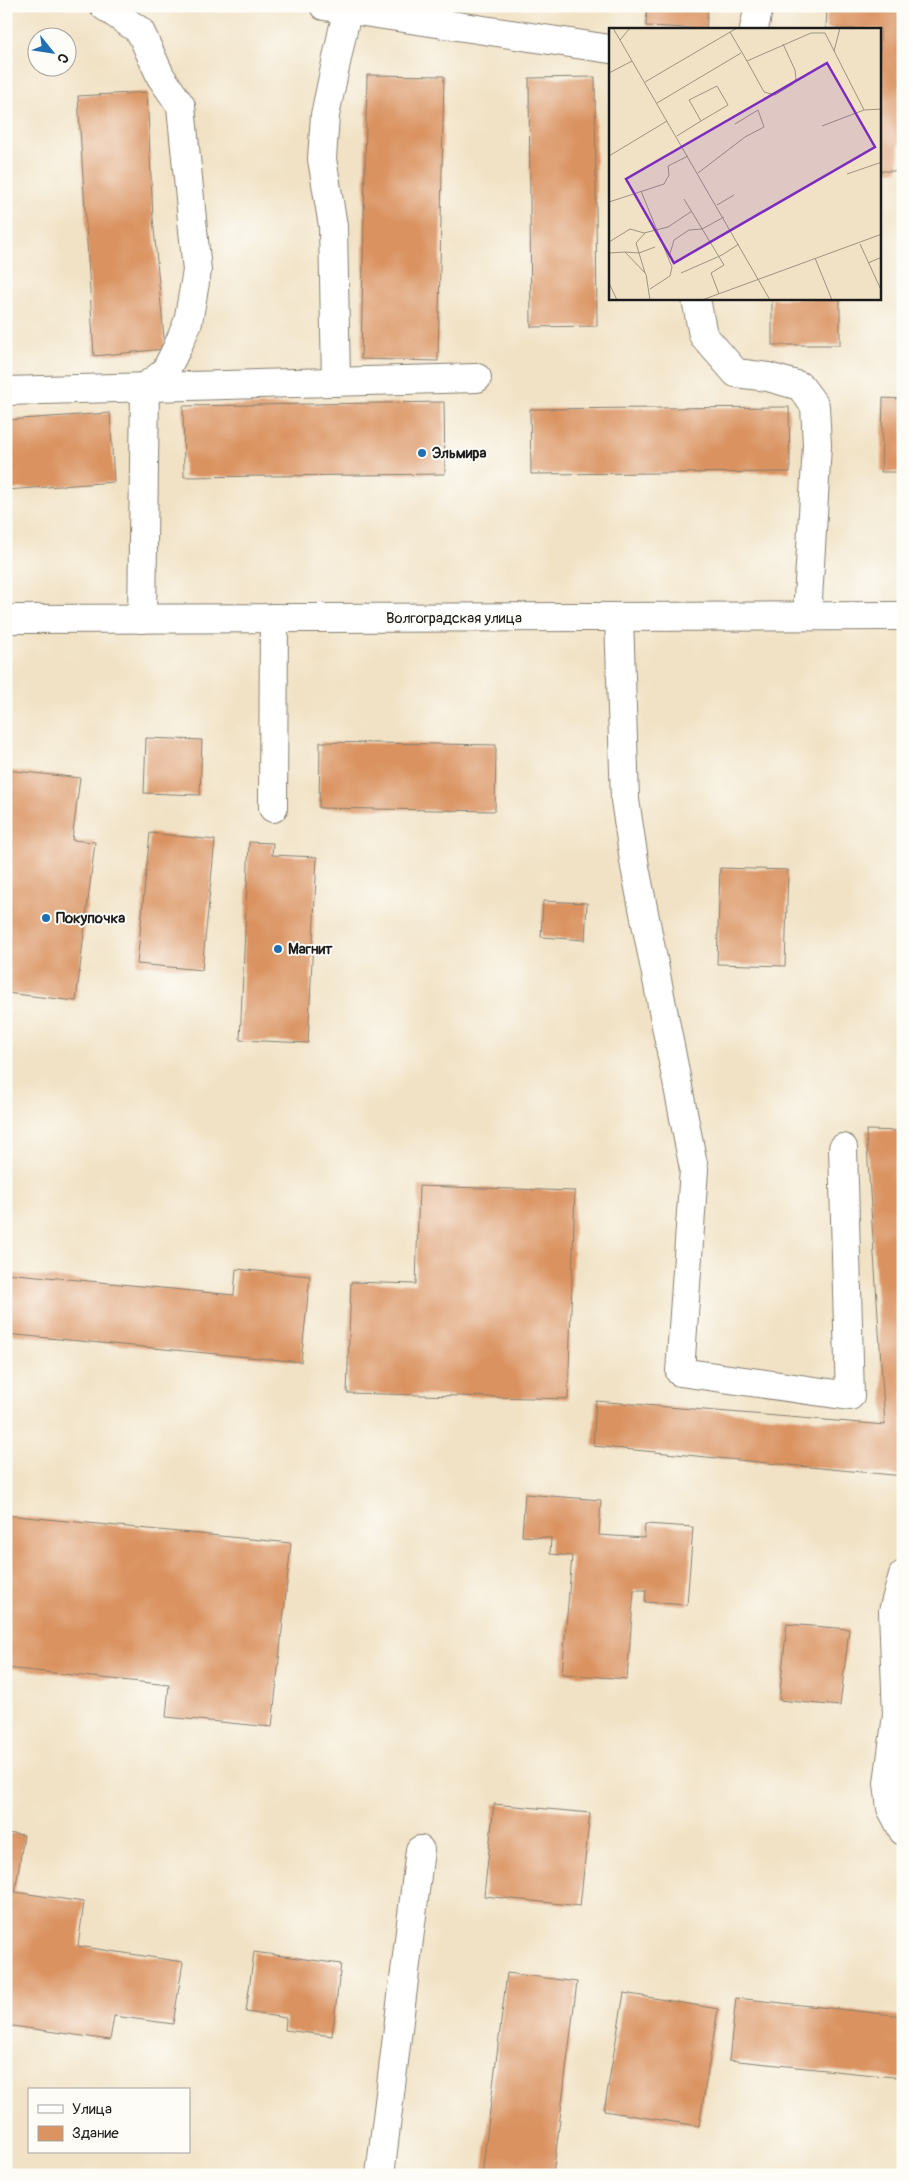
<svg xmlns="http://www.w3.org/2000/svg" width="909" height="2181" viewBox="0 0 909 2181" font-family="Pangolin,sans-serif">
<rect width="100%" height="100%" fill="#fdfcf7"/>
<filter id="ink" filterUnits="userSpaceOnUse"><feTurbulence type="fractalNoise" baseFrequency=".02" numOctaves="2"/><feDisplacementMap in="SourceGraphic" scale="10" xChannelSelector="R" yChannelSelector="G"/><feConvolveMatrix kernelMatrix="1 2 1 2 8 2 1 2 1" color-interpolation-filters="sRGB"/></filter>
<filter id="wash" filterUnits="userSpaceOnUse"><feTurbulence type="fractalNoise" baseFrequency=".0096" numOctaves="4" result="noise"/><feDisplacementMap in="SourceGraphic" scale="20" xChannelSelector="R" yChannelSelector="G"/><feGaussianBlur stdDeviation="1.12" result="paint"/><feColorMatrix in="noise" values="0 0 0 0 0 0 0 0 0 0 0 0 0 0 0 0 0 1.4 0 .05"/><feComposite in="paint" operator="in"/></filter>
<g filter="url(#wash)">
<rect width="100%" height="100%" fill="#f1e2c5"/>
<g id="blocks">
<!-- building -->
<g fill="#da9361">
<polygon points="647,6 708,6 706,29 646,26"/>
<polygon points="827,7 903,10 898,171 880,171 880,29 826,29"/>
<polygon points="367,75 444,76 438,361 361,359"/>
<polygon points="595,77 597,326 531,327 529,78"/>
<polygon points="147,92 153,218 165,349 94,356 78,96"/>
<rect x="772" y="299" width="68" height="46"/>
<polygon points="883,398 903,399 903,472 881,472"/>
<polygon points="444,402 445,474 184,477 183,406"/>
<polygon points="789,407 790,472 531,474 530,409"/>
<polygon points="110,413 114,482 6,490 6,420"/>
<polygon points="146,738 202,740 200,795 144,793"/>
<polygon points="320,742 496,745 495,811 319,808"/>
<polygon points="6,770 80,778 72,840 95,842 76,1001 6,993"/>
<polygon points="150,833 215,840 202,970 137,964"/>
<polygon points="249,842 273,843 272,855 317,857 308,1043 240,1040"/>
<polygon points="720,868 788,870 785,966 717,964"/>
<polygon points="543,901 587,903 585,940 541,937"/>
<polygon points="866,1130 903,1131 903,1476 593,1446 596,1401 885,1425"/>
<polygon points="419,1186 575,1191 568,1399 347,1393 351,1282 416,1284"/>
<polygon points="236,1269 310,1276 301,1362 6,1334 6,1273 234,1295"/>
<polygon points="525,1494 601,1500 599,1535 644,1538 645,1524 693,1527 687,1605 645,1602 646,1590 634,1590 627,1679 562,1674 572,1556 550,1554 551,1538 522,1536"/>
<polygon points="6,1515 291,1543 272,1727 166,1717 169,1685 6,1668"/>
<polygon points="787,1624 849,1629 840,1706 779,1700"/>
<polygon points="494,1804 590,1813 580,1906 484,1896"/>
<polygon points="6,1833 24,1835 15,1892 84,1902 78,1946 183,1962 173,2024 114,2016 110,2040 6,2025"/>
<polygon points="254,1952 341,1964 332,2036 285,2030 286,2018 246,2012"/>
<polygon points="507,1973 577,1982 553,2175 482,2175"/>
<polygon points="624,1993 718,2009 699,2126 604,2111"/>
<polygon points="736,1998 903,2016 903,2078 729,2060"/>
</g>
</g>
</g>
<g filter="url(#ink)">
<use href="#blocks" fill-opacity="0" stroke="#867f70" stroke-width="1"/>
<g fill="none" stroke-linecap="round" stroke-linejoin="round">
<defs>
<g id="minor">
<polyline points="104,6 140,31 161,77 181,106 197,271 188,322 177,348 165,372 145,387 142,619"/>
<polyline points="324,6 610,49"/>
<polyline points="754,29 759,6"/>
<polyline points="696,299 703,335 736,373 768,377 800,386 815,406 817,445 807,616"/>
<polyline points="336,382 333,226 322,159 325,115 348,6"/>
<polyline points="6,391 477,378"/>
<polyline points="619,617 625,800 635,867 694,1169 680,1372 850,1396 843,1148"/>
<polyline points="6,619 903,616"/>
<polyline points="273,808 274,618"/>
<polyline points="903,1575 893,1611 897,1715 888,1783 891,1808 903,1831"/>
<polyline points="380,2175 420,1850"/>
</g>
</defs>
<!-- minor casing -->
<use href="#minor" stroke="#867f70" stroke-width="30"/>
<!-- minor -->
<use href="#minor" stroke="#fff" stroke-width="28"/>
</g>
</g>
<!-- markers -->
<g fill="#1f6fb2" stroke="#fdfcf7" stroke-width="2">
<circle cx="422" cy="453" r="5"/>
<circle cx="46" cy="918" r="5"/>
<circle cx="278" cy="949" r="5"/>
</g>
<g text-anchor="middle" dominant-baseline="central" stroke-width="4" stroke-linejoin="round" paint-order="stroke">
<!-- poi labels -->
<g font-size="15" font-weight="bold" fill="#1c1c1c" stroke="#fdfcf7" text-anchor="start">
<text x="432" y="453">Эльмира</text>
<text x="56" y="918">Покупочка</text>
<text x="288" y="949">Магнит</text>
</g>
<!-- street labels -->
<g font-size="15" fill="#1c1c1c" stroke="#fdfcf7">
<text x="454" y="618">Волгоградская улица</text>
</g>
</g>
<!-- overview -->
<g transform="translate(609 28)">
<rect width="272" height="272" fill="#f1e2c5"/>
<path fill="none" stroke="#9c9381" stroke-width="1" d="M4,0L161,272M121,4L138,33L202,5H216L255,82L273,81M11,12L21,0M225,23L231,0M138,33L155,64L166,67L184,56L187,51L186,42L174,16M0,45L23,33M36,54L128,0M48,75L132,25M213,98L255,82M68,108L79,101L92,93L119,77L108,58L80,72L92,93M0,128L58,93M89,145L136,109L155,99L149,82L126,96M238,146L273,134M32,163L63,239L61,248L41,261M75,171L115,237L102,245L110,266M0,174L55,156L60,147L59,138L79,128M108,177L125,167M0,214L21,201L35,205L59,199L83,183M251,216L273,264M16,224L30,225L46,219M0,225L16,224L37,246L41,272M60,229L65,212L80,202L93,201L115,189M206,230L223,272M259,235L273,229M36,245L27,215L36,205M72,245L113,227L130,216M0,255L8,272M93,272L273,206"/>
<path fill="#7b2cbf" fill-opacity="0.15" stroke="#7b2cbf" stroke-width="2.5" d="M218,35L266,119L65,235L17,151Z"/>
<rect width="272" height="272" fill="none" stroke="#1c1c1c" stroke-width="2.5"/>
</g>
<!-- margin -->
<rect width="909" height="2181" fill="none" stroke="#fdfcf7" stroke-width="25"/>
<!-- legend -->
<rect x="28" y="2088" width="162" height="65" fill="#fdfcf7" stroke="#a3a29f"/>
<rect x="38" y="2105" width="25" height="8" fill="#ffffff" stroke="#a3a29f"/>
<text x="72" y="2114" font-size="15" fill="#1c1c1c">Улица</text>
<rect x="38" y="2126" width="25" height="15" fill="#da9361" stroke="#a3a29f"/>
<text x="72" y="2138" font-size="15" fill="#1c1c1c">Здание</text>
<!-- north arrow -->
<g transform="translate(52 52) rotate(120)"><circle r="24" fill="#fdfcf7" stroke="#a3a29f"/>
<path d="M0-4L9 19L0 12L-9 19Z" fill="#1f6fb2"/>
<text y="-8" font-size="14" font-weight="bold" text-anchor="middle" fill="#1c1c1c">С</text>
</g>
</svg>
